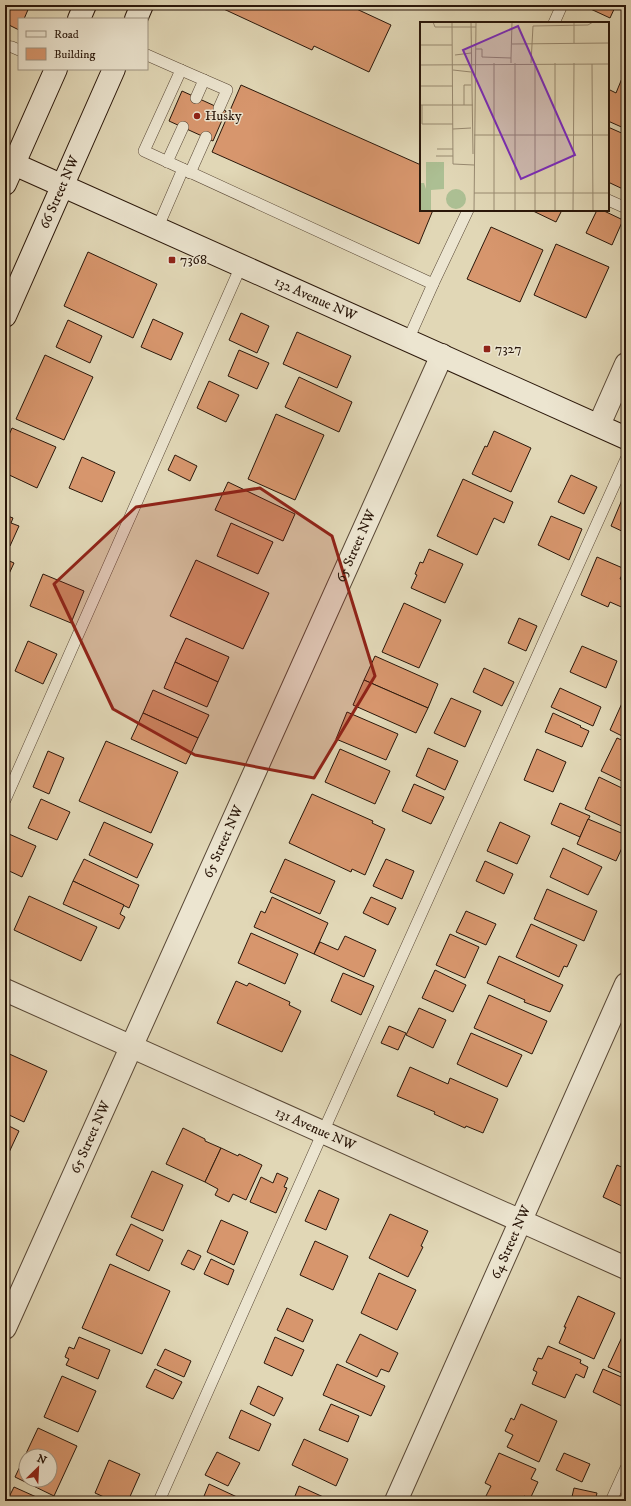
<svg xmlns="http://www.w3.org/2000/svg" width="631" height="1506" viewBox="0 0 631 1506" font-family="'IM FELL DW Pica',serif">
<rect width="100%" height="100%" fill="#e1d7b6"/>
<filter id="stains"><feTurbulence type="fractalNoise" baseFrequency=".005" numOctaves="4"/><feColorMatrix values="0 0 0 0 .2 0 0 0 0 .09 0 0 0 0 .02 0 0 0 .5 -.17"/></filter>
<radialGradient id="worn" r=".72"><stop offset=".6" stop-color="#630" stop-opacity="0"/><stop offset="1" stop-color="#630" stop-opacity=".3"/></radialGradient>
<!-- building -->
<g fill="#d7966d" stroke="#2a170a" fill-rule="evenodd">
<polygon points="5,5 30,5 24,19 19,19 19,30 5,23"/>
<polygon points="215,5 348,5 391,25 369,72 314,46 312,50"/>
<polygon points="582,5 616,5 610,18"/>
<polygon points="625,71 626,72 626,129 608,121 608,89 616,93"/>
<polygon points="241,85 421,165 421,210 433,210 419,244 212,152"/>
<polygon points="182,91 226,111 213,141 169,121"/>
<polygon points="608,127 626,135 625,190 608,182"/>
<polygon points="531,210 562,210 556,222"/>
<polygon points="597,210 602,210 623,220 612,245 586,233"/>
<polygon points="491,227 543,250 520,302 467,279"/>
<polygon points="556,244 609,267 586,318 534,295"/>
<polygon points="88,252 157,284 133,338 64,306"/>
<polygon points="241,313 269,326 257,353 229,340"/>
<polygon points="153,319 183,333 171,360 141,347"/>
<polygon points="68,320 102,336 90,363 56,347"/>
<polygon points="297,332 351,356 337,388 283,364"/>
<polygon points="239,350 269,363 257,389 228,376"/>
<polygon points="45,355 93,377 64,440 16,419"/>
<polygon points="299,377 352,402 339,432 285,407"/>
<polygon points="209,381 239,395 226,422 197,408"/>
<polygon points="276,414 324,435 295,500 248,479"/>
<polygon points="12,428 56,447 37,488 5,473 5,444"/>
<polygon points="494,431 531,448 511,492 472,474 485,446 487,447"/>
<polygon points="175,455 197,466 190,481 168,470"/>
<polygon points="82,457 115,472 102,502 69,488"/>
<polygon points="571,475 597,487 584,514 558,502"/>
<polygon points="463,479 513,502 504,523 494,518 477,555 437,536"/>
<polygon points="228,482 295,514 283,541 215,510"/>
<polygon points="624,495 626,496 626,533 611,526"/>
<polygon points="5,515 13,518 11,523 19,526 10,546 5,544"/>
<polygon points="551,516 582,529 569,560 538,545"/>
<polygon points="231,523 273,542 258,574 217,556"/>
<polygon points="429,549 463,564 445,603 411,588 417,575 415,574 420,562 423,563"/>
<polygon points="597,557 625,569 620,579 626,581 626,609 610,602 608,607 581,595"/>
<polygon points="5,559 14,563 8,576 5,574"/>
<polygon points="196,560 269,593 243,649 170,616"/>
<polygon points="43,574 84,591 71,623 30,606"/>
<polygon points="404,603 441,620 419,668 382,652"/>
<polygon points="519,618 537,626 526,651 508,643"/>
<polygon points="186,638 229,657 218,682 175,662"/>
<polygon points="28,641 57,654 43,684 15,671"/>
<polygon points="582,646 617,661 606,688 570,672"/>
<polygon points="375,656 438,684 428,708 364,680"/>
<polygon points="175,662 218,682 207,707 164,688"/>
<polygon points="484,668 514,682 502,706 473,692"/>
<polygon points="364,680 428,708 416,733 353,705"/>
<polygon points="560,688 601,707 593,726 551,707"/>
<polygon points="153,690 209,715 198,738 143,713"/>
<polygon points="451,698 481,711 465,747 434,733"/>
<polygon points="623,701 626,702 626,738 610,730"/>
<polygon points="347,712 398,734 386,760 336,739"/>
<polygon points="143,713 198,738 186,764 131,739"/>
<polygon points="553,713 581,726 580,727 589,731 582,747 545,732"/>
<polygon points="617,738 626,742 626,783 601,771"/>
<polygon points="106,741 178,772 151,833 79,801"/>
<polygon points="428,748 458,761 445,790 416,776"/>
<polygon points="340,749 390,771 375,804 325,782"/>
<polygon points="537,749 566,762 553,792 524,780"/>
<polygon points="48,751 64,758 49,794 33,787"/>
<polygon points="599,777 626,790 626,828 585,809"/>
<polygon points="414,784 444,797 431,824 402,811"/>
<polygon points="312,794 373,821 372,823 385,829 365,875 352,869 351,872 289,843"/>
<polygon points="41,799 70,812 57,840 28,828"/>
<polygon points="560,803 590,816 580,837 551,824"/>
<polygon points="588,819 626,835 626,839 616,861 577,844"/>
<polygon points="104,822 153,844 137,878 89,855"/>
<polygon points="500,822 530,836 517,864 487,851"/>
<polygon points="9,834 36,846 22,877 5,869 5,842"/>
<polygon points="563,848 602,867 588,895 550,877"/>
<polygon points="84,859 139,885 129,908 73,881"/>
<polygon points="285,859 335,881 320,914 270,892"/>
<polygon points="386,859 414,871 402,899 373,886"/>
<polygon points="485,861 513,874 504,894 476,881"/>
<polygon points="73,881 124,905 120,914 125,917 119,929 63,904"/>
<polygon points="547,889 597,911 584,941 534,919"/>
<polygon points="29,896 97,927 81,961 14,930"/>
<polygon points="272,897 328,923 314,954 254,927 261,911 265,913"/>
<polygon points="371,897 396,908 388,925 363,913"/>
<polygon points="466,911 496,924 486,945 456,932"/>
<polygon points="531,924 577,945 567,967 564,966 559,977 516,957"/>
<polygon points="251,933 298,954 285,984 238,963"/>
<polygon points="450,934 479,947 465,978 436,965"/>
<polygon points="345,936 376,950 364,977 314,954 320,942 338,950"/>
<polygon points="499,956 563,985 550,1012 524,1002 525,1000 487,983"/>
<polygon points="435,970 466,985 453,1012 422,998"/>
<polygon points="343,973 374,986 361,1015 331,1001"/>
<polygon points="236,981 247,986 249,983 290,1002 289,1005 301,1011 282,1052 217,1023"/>
<polygon points="489,995 547,1021 532,1054 474,1028"/>
<polygon points="419,1008 446,1020 433,1048 406,1035"/>
<polygon points="389,1026 406,1033 398,1050 381,1043"/>
<polygon points="471,1033 522,1055 507,1087 457,1064"/>
<polygon points="5,1052 47,1071 24,1122 5,1113"/>
<polygon points="410,1067 448,1084 450,1078 498,1099 483,1133 466,1126 465,1128 434,1114 435,1112 397,1096"/>
<polygon points="5,1124 19,1131 5,1161"/>
<polygon points="183,1128 205,1139 205,1141 221,1148 205,1182 166,1164"/>
<polygon points="221,1148 238,1156 239,1154 262,1165 246,1200 233,1194 229,1202 215,1195 218,1189 205,1182"/>
<polygon points="617,1165 626,1169 626,1208 603,1197"/>
<polygon points="5,1171 9,1173 5,1181"/>
<polygon points="152,1171 183,1185 163,1231 131,1217"/>
<polygon points="277,1173 288,1178 284,1187 287,1188 276,1213 250,1202 261,1177 273,1183"/>
<polygon points="319,1190 339,1199 326,1230 305,1221"/>
<polygon points="390,1214 428,1231 421,1246 423,1247 408,1277 369,1258"/>
<polygon points="221,1220 248,1232 234,1265 207,1252"/>
<polygon points="131,1224 163,1240 149,1271 116,1255"/>
<polygon points="315,1241 348,1256 333,1290 300,1275"/>
<polygon points="188,1250 201,1256 194,1270 181,1264"/>
<polygon points="211,1259 234,1270 228,1285 204,1274"/>
<polygon points="110,1264 170,1291 142,1354 82,1328"/>
<polygon points="379,1273 416,1290 397,1330 361,1313"/>
<polygon points="578,1296 615,1313 594,1359 559,1343 566,1327 564,1327"/>
<polygon points="287,1308 313,1320 303,1342 277,1330"/>
<polygon points="360,1334 398,1353 389,1372 381,1369 377,1377 346,1362"/>
<polygon points="79,1337 110,1350 98,1379 66,1365 69,1359 65,1357 69,1347 74,1349"/>
<polygon points="275,1337 304,1350 292,1376 264,1363"/>
<polygon points="622,1337 626,1339 626,1375 608,1367"/>
<polygon points="548,1346 581,1360 580,1363 588,1367 584,1378 576,1374 565,1398 532,1384 537,1372 533,1370 538,1358 542,1359"/>
<polygon points="165,1349 191,1361 184,1377 157,1365"/>
<polygon points="337,1364 385,1386 371,1416 323,1395"/>
<polygon points="155,1369 182,1382 173,1399 146,1387"/>
<polygon points="603,1369 626,1379 626,1403 624,1407 593,1392"/>
<polygon points="62,1376 96,1391 78,1432 44,1417"/>
<polygon points="258,1386 283,1398 274,1416 250,1404"/>
<polygon points="331,1404 359,1416 348,1442 319,1430"/>
<polygon points="521,1404 557,1421 539,1462 507,1447 513,1435 505,1431 511,1418 514,1420"/>
<polygon points="241,1410 271,1424 259,1451 229,1438"/>
<path d="M38,1428L77,1446L54,1496L15,1477ZM26,1456H50V1480H26Z"/>
<polygon points="304,1439 348,1459 336,1486 292,1465"/>
<polygon points="217,1452 240,1463 228,1486 205,1475"/>
<polygon points="499,1453 536,1469 531,1479 538,1482 530,1499 524,1496 521,1501 484,1500 491,1486 485,1483"/>
<polygon points="564,1453 590,1464 582,1482 556,1470"/>
<polygon points="109,1460 140,1474 128,1501 113,1501 95,1493"/>
<polygon points="209,1484 237,1497 235,1501 202,1501"/>
<polygon points="299,1486 330,1500 329,1501 293,1501"/>
<polygon points="14,1487 43,1500 43,1501 7,1501"/>
<polygon points="574,1488 597,1493 595,1501 571,1501"/>
</g>
<g fill="none" stroke-linecap="round" stroke-linejoin="round">
<defs>
<g id="lane">
<polyline points="554,23 562,5"/>
<polyline points="5,46 12,47 19,50"/>
<polyline points="147,55 181,70 144,151 433,284 408,340"/>
<polyline points="181,70 227,90 219,108"/>
<polyline points="196,98 204,80"/>
<polyline points="167,162 183,127"/>
<polyline points="190,173 206,137"/>
<polyline points="608,200 626,208"/>
<polyline points="157,229 183,169"/>
<polyline points="433,284 468,210"/>
<polyline points="5,800 241,266"/>
<polyline points="159,1501 323,1132 626,459"/>
<polyline points="611,1501 626,1468"/>
</g>
<g id="street">
<polyline points="599,425 626,364"/>
<path id="s1" d="M5,990L626,1268"/>
<path id="s2" d="M5,1328L442,355"/>
<path id="s3" d="M396,1501L626,984"/>
</g>
<g id="secondary">
<polyline points="79,19 85,5"/>
<polyline points="136,19 142,5"/>
<path id="s4" d="M5,160L626,438"/>
<polyline points="5,184 56,69"/>
<path id="s5" d="M5,316L114,69"/>
</g>
</defs>
<!-- lane casing -->
<use href="#lane" stroke="#584735" stroke-width="12"/>
<!-- street casing -->
<use href="#street" stroke="#584735" stroke-width="24"/>
<!-- secondary casing -->
<use href="#secondary" stroke="#2a170a" stroke-width="24"/>
<!-- lane -->
<use href="#lane" stroke="#ece5d0" stroke-width="11"/>
<!-- street -->
<use href="#street" stroke="#ece5d0" stroke-width="22"/>
<!-- secondary -->
<use href="#secondary" stroke="#ece5d0" stroke-width="22"/>
</g>
<!-- marked area -->
<path fill="#8f2418" fill-opacity="0.2" stroke="#8f2418" stroke-width="3" stroke-linejoin="round" d="M260,488L332,536L375,676L314,778L195,755L113,709L54,584L136,507Z"/>
<!-- markers -->
<g fill="#8f2418" stroke="#ece5d0" stroke-width="1.5">
<circle cx="197" cy="116" r="4"/>
<rect x="168" y="256" width="8" height="8" rx="2"/>
<rect x="483" y="345" width="8" height="8" rx="2"/>
</g>
<g text-anchor="middle" dominant-baseline="central" stroke-width="3" stroke-linejoin="round" paint-order="stroke">
<!-- poi labels -->
<g font-size="14" fill="#2a170a" stroke="#ece5d0" text-anchor="start">
<text x="205" y="116">Husky</text>
<text x="180" y="260">7368</text>
<text x="495" y="349">7327</text>
</g>
<!-- street labels -->
<g font-size="14" fill="#2a170a" stroke="#ece5d0">
<text stroke="none"><textPath href="#s5" startOffset="135">66 Street NW</textPath></text>
<text stroke="none"><textPath href="#s4" startOffset="340">132 Avenue NW</textPath></text>
<text stroke="none"><textPath href="#s2" startOffset="857">65 Street NW</textPath></text>
<text stroke="none"><textPath href="#s2" startOffset="533">65 Street NW</textPath></text>
<text stroke="none"><textPath href="#s1" startOffset="340">131 Avenue NW</textPath></text>
<text stroke="none"><textPath href="#s2" startOffset="209">65 Street NW</textPath></text>
<text stroke="none"><textPath href="#s3" startOffset="283">64 Street NW</textPath></text>
</g>
</g>
<!-- overview -->
<g transform="translate(420 22)">
<rect width="189" height="189" fill="#e1d7b6"/>
<path d="M6,140H24V167L11,168V189H0V161H4L6,167ZM26 177a10 10 0 1 1 20 0a10 10 0 1 1-20 0Z" fill="#acbf93"/>
<path fill="none" stroke="#988a71" stroke-width="1" d="M13,0L15,5H56M32,0L33,142L54,143M51,0L53,132M154,0V21M92,22L189,21M0,23H32M56,27H62V35L91,36V41M35,33L51,31M91,36L92,0M74,41V189M111,41L113,4L168,3L173,0M172,42L173,189M0,43L189,42M33,48L51,50M0,64H33M0,83H53M2,83V102H33M44,83V63H51M33,107L51,106M54,113H189M17,127H33M16,134H33M54,171H189M54,189L56,0M95,189V41M115,189V41M135,189V41M153,189L154,41"/>
<path fill="#7b2cbf" fill-opacity="0.15" stroke="#7b2cbf" stroke-width="2" d="M98,4L155,133L101,157L43,28Z"/>
<rect width="189" height="189" fill="none" stroke="#2a170a" stroke-width="2"/>
</g>
<!-- margin -->
<rect width="631" height="1506" fill="none" stroke="#e1d7b6" stroke-width="20"/>
<rect x="6" y="6" width="619" height="1494" fill="none" stroke="#2a170a" stroke-width="2"/>
<rect x="10" y="10" width="611" height="1486" fill="none" stroke="#2a170a"/>
<!-- legend -->
<rect x="18" y="18" width="130" height="52" fill="#ece5d0" stroke="#9e9381"/>
<rect x="26" y="31" width="20" height="6" fill="#ece5d0" stroke="#9e9381"/>
<text x="54" y="38" font-size="12" fill="#2a170a">Road</text>
<rect x="26" y="48" width="20" height="12" fill="#d7966d" stroke="#9e9381"/>
<text x="54" y="58" font-size="12" fill="#2a170a">Building</text>
<!-- north arrow -->
<g transform="translate(38 1468) rotate(24)"><circle r="19" fill="#ece5d0" stroke="#9e9381"/>
<path d="M0-3L7 15L0 10L-7 15Z" fill="#8f2418"/>
<text y="-6" font-size="11" font-weight="bold" text-anchor="middle" fill="#2a170a">N</text>
</g>
<rect width="100%" height="100%" filter="url(#stains)"/>
<rect width="100%" height="100%" fill="url(#worn)"/>
</svg>
